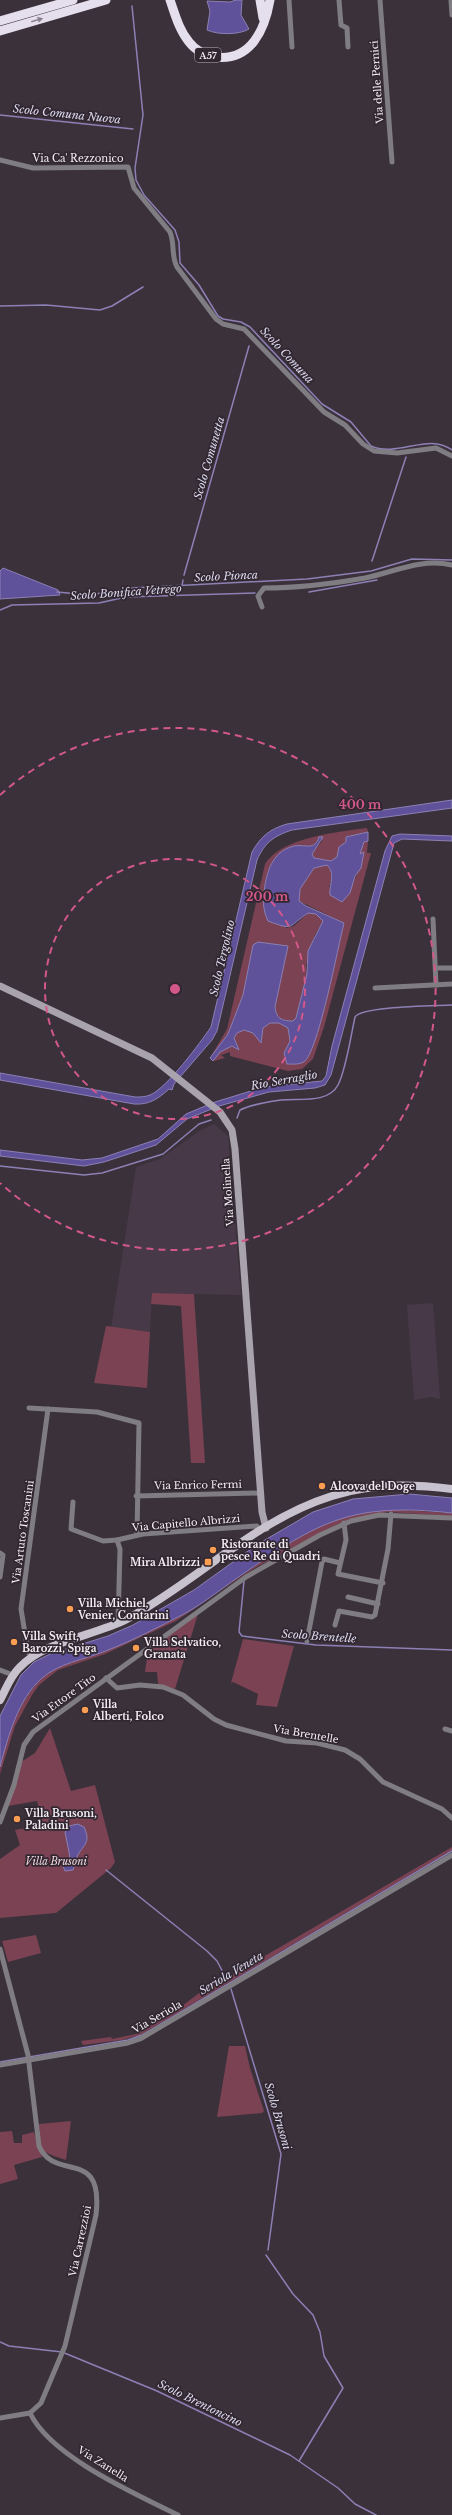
<svg xmlns="http://www.w3.org/2000/svg" width="452" height="2515" viewBox="0 0 452 2515" font-family="'Libre Baskerville',serif">
<rect width="100%" height="100%" fill="#3b313b"/>
<!-- built -->
<g fill="#483948">
<polygon points="214,1124 228,1136 241,1295 152,1293 150,1332 111,1328 136,1167 160,1159 201,1130"/>
<polygon points="433,1303 440,1399 431,1397 414,1400 407,1305"/>
</g>
<!-- green -->
<g fill="#7a4252">
<path d="M367,828L368,832L346,837V842L339,847L337,857L331,861L314,858L312,853L322,841L319,837C315,849 305,847 294,846L286,928L294,926L308,913L316,914L323,921L315,935L306,965L307,974L296,1018L293,1021C281,1021 276,1018 275,1007L288,946L258,942L253,945L243,995L228,1034L210,1058L227,1029L265,864C282,837 338,832 367,828Z"/>
<path d="M368,841L367,853H371L324,1027L313,1059L302,1069L288,1071L230,1056V1052L221,1055L225,1058L214,1061C215,1053 223,1048 232,1046L239,1050L234,1038L237,1033L244,1030L253,1033L261,1043L263,1028L270,1023H279L288,1028L290,1041L284,1053L287,1061L311,1050L344,923L299,901L300,889L314,868L327,865C334,872 332,878 329,887L350,893C354,878 361,868 364,852L359,854L364,842Z"/>
<polygon points="152,1293 194,1294 205,1463 191,1463 181,1306 151,1304"/>
<polygon points="106,1326 150,1332 147,1388 94,1383"/>
<path d="M385,1509L452,1513V1516L388,1512L338,1524L255,1568L176,1621L105,1654L58,1670L39,1685L32,1695L15,1726L0,1774C0,1747 21,1697 41,1679C59,1662 83,1660 105,1651C129,1642 153,1630 176,1618C250,1580 295,1518 385,1509Z"/>
<polygon points="198,1614 175,1689 158,1684 157,1672 145,1672 148,1651"/>
<polygon points="243,1639 294,1646 277,1707 256,1705 258,1694 233,1682 231,1683"/>
<path d="M50,1728L71,1791L95,1785L115,1862L111,1868L56,1913L0,1918V1859L20,1845L15,1830C25,1827 35,1830 43,1824L37,1801L8,1806L21,1762L35,1753Z"/>
<polygon points="452,1847 452,1850 140,2035 122,2040 83,2045 81,2041 111,2037 112,2039 136,2034 186,2003 220,1977 227,1976 228,1971 232,1975"/>
<polygon points="36,1935 41,1953 8,1962 2,1941"/>
<polygon points="229,2046 245,2046 250,2068 264,2111 262,2113 217,2117"/>
<path d="M71,2121L66,2160C42,2152 39,2153 39,2124Z"/>
<polygon points="12,2131 14,2143 22,2143 22,2135 34,2132 42,2157 14,2165 18,2179 0,2184 0,2132"/>
</g>
<!-- water -->
<g fill="#5f519a" stroke="#8c80b5">
<path d="M236,0H242L241,15L249,29C239,35 218,35 207,30L210,11L207,1L230,2Z"/>
<polygon points="3,568 58,590 60,595 0,599 0,571"/>
<path d="M452,800V808L292,830C274,836 265,842 257,860L217,1031L212,1040L174,1084L172,1090L169,1089C158,1099 149,1105 134,1104L0,1080V1073L135,1097C140,1097 145,1097 150,1095C167,1088 200,1043 211,1027L252,852C261,836 270,829 287,824Z"/>
<path d="M368,832V841L364,842L360,854L364,852L361,868L355,876L350,893L342,902L330,895C329,884 336,874 327,865L314,868L300,889L299,901L306,906L344,923C338,947 319,1047 305,1061C300,1065 293,1064 287,1064L284,1053L290,1041L288,1028L279,1023H270L263,1028L261,1043L253,1033L244,1030L237,1033L234,1038L239,1050L232,1046L220,1052L213,1061L210,1058L228,1034L243,995L253,945L258,942L288,946L275,1007C276,1018 281,1021 293,1021L296,1018L307,974L308,951L323,921L316,914L308,913C287,927 295,931 268,921C262,908 263,899 265,885C268,868 274,851 294,846C305,844 315,851 319,837H323L312,854L314,858L331,861L337,857L339,847L346,842V837Z"/>
<polygon points="400,834 452,836 452,841 402,839 394,843 331,1075 325,1085 315,1088 269,1092 219,1106 187,1119 156,1145 104,1162 84,1166 0,1156 0,1150 82,1160 102,1158 158,1139 186,1114 215,1102 264,1087 322,1081 326,1076 332,1046 385,851 392,836"/>
<path d="M409,1494L452,1498V1513C352,1502 319,1521 240,1576C218,1591 198,1608 174,1619C151,1631 127,1643 103,1652C82,1660 60,1663 42,1678C18,1699 8,1737 0,1767V1716L21,1675L34,1662L50,1654L108,1636L133,1625L194,1590L258,1544L313,1512L353,1499Z"/>
<path d="M78,1824L84,1827C92,1844 82,1845 77,1857C75,1861 75,1865 73,1870L65,1871L63,1866L70,1857L65,1832L69,1826Z"/>
</g>
<g fill="none" stroke-linecap="round" stroke-linejoin="round">
<!-- stream -->
<g stroke="#8c80b5" stroke-width="1.5">
<path d="M132,6L143,115L135,168L136,180L144,195L175,230L179,242L180,263L199,285L218,316L223,319L241,322L250,327L322,404L351,422L371,446C398,458 428,432 452,450"/>
<polyline points="0,115 133,129"/>
<polyline points="0,306 46,305 100,310 112,306 143,287"/>
<polyline points="372,561 406,457"/>
<polyline points="184,575 249,346"/>
<polyline points="182,586 183,580"/>
<polyline points="57,592 89,595 132,588 307,579 371,571 412,559 452,560"/>
<polyline points="309,592 377,580"/>
<polyline points="0,610 12,605 99,603 126,597 255,593"/>
<path d="M237,1118L240,1110C252,1104 268,1102 281,1100C299,1098 328,1104 338,1085C346,1070 351,1035 355,1017C361,1006 436,1006 452,1005"/>
<polyline points="0,1166 84,1175 102,1173 163,1154 199,1124 211,1120"/>
<polyline points="244,1581 239,1632 242,1636 316,1645 452,1650"/>
<polyline points="106,1870 207,1951 217,1961 225,1976"/>
<polyline points="231,1989 281,2154 268,2250"/>
<polyline points="0,2062 128,2040 142,2035 452,1851"/>
<polyline points="266,2255 293,2294 313,2315 320,2332 324,2356 343,2388 299,2461"/>
<polyline points="0,2342 9,2346 62,2352 157,2391 290,2455 338,2488 355,2504 376,2515"/>
</g>
<!-- street -->
<g stroke="#7f7c82" stroke-width="5">
<polyline points="289,0 292,47"/>
<polyline points="339,0 341,25 347,28 348,47"/>
<polyline points="380,0 392,162"/>
<polyline points="451,0 452,15"/>
<path d="M0,160L33,168L128,167L134,188L170,232C175,244 171,256 177,267L216,319L223,324L244,329L324,412L345,425L363,444L374,451L397,453L436,448L452,456"/>
<path d="M262,607L258,596L264,588C298,588 331,584 365,578C394,572 421,558 452,565"/>
<polyline points="433,919 436,985"/>
<polyline points="436,968 452,968"/>
<polyline points="375,988 452,984"/>
<polyline points="29,1408 97,1412 139,1423 137,1535"/>
<polyline points="136,1496 260,1493"/>
<polyline points="73,1502 71,1529 103,1541 117,1540"/>
<polyline points="344,1523 346,1540 338,1574 383,1583"/>
<polyline points="0,1553 3,1555 0,1577"/>
<polyline points="348,1597 378,1604"/>
<polyline points="118,1624 120,1549 117,1540 143,1534 257,1526 260,1532"/>
<polyline points="335,1625 339,1611 372,1617 375,1615 388,1549 391,1514"/>
<polyline points="307,1641 322,1562 324,1559 340,1563"/>
<polyline points="32,1657 28,1652 21,1609 48,1409"/>
<polyline points="0,1670 13,1675"/>
<polyline points="106,1678 117,1688 140,1685 163,1687 183,1695 214,1719 226,1725 286,1741 317,1743 345,1750 360,1759 383,1782 442,1809 452,1818"/>
<polyline points="445,1729 452,1731"/>
<polyline points="0,1822 14,1785 24,1745 33,1732 246,1577 320,1535 351,1521 379,1515 452,1518"/>
<path d="M0,1949L28,2055L39,2146C55,2183 104,2146 96,2215L65,2346L41,2403L30,2413L0,2418"/>
<polyline points="0,2065 128,2043 140,2039 452,1855"/>
<path d="M30,2413C51,2457 136,2494 178,2515"/>
</g>
<!-- secondary -->
<polyline stroke="#a8a3ad" stroke-width="7" points="0,986 152,1058 220,1112 232,1130 235,1149 262,1512 266,1528"/>
<!-- primary -->
<path stroke="#c8c2ce" stroke-width="8" d="M0,1700C6,1689 10,1677 19,1668C44,1641 94,1636 127,1619C197,1581 255,1520 332,1496C371,1483 412,1484 452,1489"/>
<!-- highway -->
<g stroke="#e5deed" stroke-width="9">
<path d="M170,0C175,14 179,30 189,42C195,50 206,56 215,57C251,62 265,29 270,0"/>
<polyline points="260,0 263,18"/>
<polyline points="0,21 73,0"/>
<polyline points="0,31 106,0"/>
</g>
</g>
<!-- one-way arrows -->
<defs><path id="oneway-solid" d="M-6-.8H1V-3.2L6.5 0L1 3.2V.8H-6Z"/></defs>
<use fill="#8b828f" href="#oneway-solid" transform="translate(37 20) rotate(-16)"/>
<!-- distance rings -->
<g fill="none" stroke="#d15889" stroke-width="2" stroke-dasharray="7 5">
<circle cx="175" cy="989" r="130"/>
<path d="M0 795A261 261 0 1 1 0 1183"/>
</g>
<!-- markers -->
<g fill="#fb9e52" stroke="#312731" stroke-width="1.5">
<circle cx="322" cy="1486" r="4"/>
<circle cx="213" cy="1550" r="4"/>
<rect x="204" y="1558" width="8" height="8" rx="2"/>
<circle cx="70" cy="1609" r="4"/>
<circle cx="14" cy="1642" r="4"/>
<circle cx="136" cy="1648" r="4"/>
<circle cx="85" cy="1710" r="4"/>
<circle cx="17" cy="1819" r="4"/>
</g>
<g text-anchor="middle" dominant-baseline="central" stroke-width="3.5" stroke-linejoin="round" paint-order="stroke">
<!-- shield labels -->
<rect fill="#312731" stroke="#bab2ba" stroke-width="1" x="195" y="48" width="26" height="14" rx="3"/>
<g font-size="9" font-weight="bold" fill="#f4eef4">
<text x="208" y="55">A57</text>
</g>
<!-- street labels -->
<g font-size="10" fill="#f4eef4" stroke="#312731">
<text transform="translate(377 82) rotate(-94)">Via delle Pernici</text>
<text x="78" y="158">Via Ca' Rezzonico</text>
<text transform="translate(228 1192) rotate(-94)">Via Molinella</text>
<text transform="translate(198 1485) rotate(-1)">Via Enrico Fermi</text>
<text transform="translate(186 1523) rotate(-5)">Via Capitello Albrizzi</text>
<text transform="translate(23 1532) rotate(-82)">Via Artuto Toscanini</text>
<text transform="translate(64 1698) rotate(-36)">Via Ettore Tito</text>
<text transform="translate(306 1734) rotate(10)">Via Brentelle</text>
<text transform="translate(157 2017) rotate(-30)">Via Seriola</text>
<text transform="translate(80 2241) rotate(-78)">Via Carrezzioi</text>
<text transform="translate(103 2464) rotate(32)">Via Zanella</text>
</g>
<!-- poi labels -->
<g font-size="10" font-weight="bold" fill="#f4eef4" stroke="#312731" text-anchor="start">
<text x="330" y="1486">Alcova del Doge</text>
<text x="221" y="1544">Ristorante di<tspan x="221" dy="12">pesce Re di Quadri</tspan></text>
<text x="200" y="1562" text-anchor="end">Mira Albrizzi</text>
<text x="78" y="1603">Villa Michiel,<tspan x="78" dy="12">Venier, Contarini</tspan></text>
<text x="22" y="1636">Villa Swift,<tspan x="22" dy="12">Barozzi, Spiga</tspan></text>
<text x="144" y="1642">Villa Selvatico,<tspan x="144" dy="12">Granata</tspan></text>
<text x="93" y="1704">Villa<tspan x="93" dy="12">Alberti, Folco</tspan></text>
<text x="25" y="1813">Villa Brusoni,<tspan x="25" dy="12">Paladini</tspan></text>
</g>
<!-- park labels -->
<g font-size="10" font-style="italic" fill="#efd5db" stroke="#312731">
<text x="56" y="1861">Villa Brusoni</text>
</g>
<!-- water labels -->
<g font-size="11" font-style="italic" fill="#dddbf0" stroke="#312731">
<text transform="translate(67 114) rotate(6)">Scolo Comuna Nuova</text>
<text transform="translate(287 355) rotate(47)">Scolo Comuna</text>
<text transform="translate(209 458) rotate(-74)">Scolo Comunetta</text>
<text transform="translate(226 576) rotate(-3)">Scolo Pionca</text>
<text transform="translate(126 592) rotate(-4)">Scolo Bonifica Vetrego</text>
<text transform="translate(222 958) rotate(-77)">Scolo Tergolino</text>
<text transform="translate(284 1080) rotate(-10)">Rio Serraglio</text>
<text transform="translate(319 1636) rotate(4)">Scolo Brentelle</text>
<text transform="translate(231 1973) rotate(-31)">Seriola Veneta</text>
<text transform="translate(278 2116) rotate(74)">Scolo Brusoni</text>
<text transform="translate(200 2403) rotate(26)">Scolo Brentoncino</text>
</g>
</g>
<circle cx="175" cy="989" r="6" fill="#d15889" stroke="#312731" stroke-width="2"/>
<g font-size="12" text-anchor="middle" font-weight="bold" fill="#d15889" stroke="#312731" stroke-width="3.5" stroke-linejoin="round" paint-order="stroke">
<text x="360" y="809">400 m</text>
<text x="267" y="901">200 m</text>
</g>
</svg>
